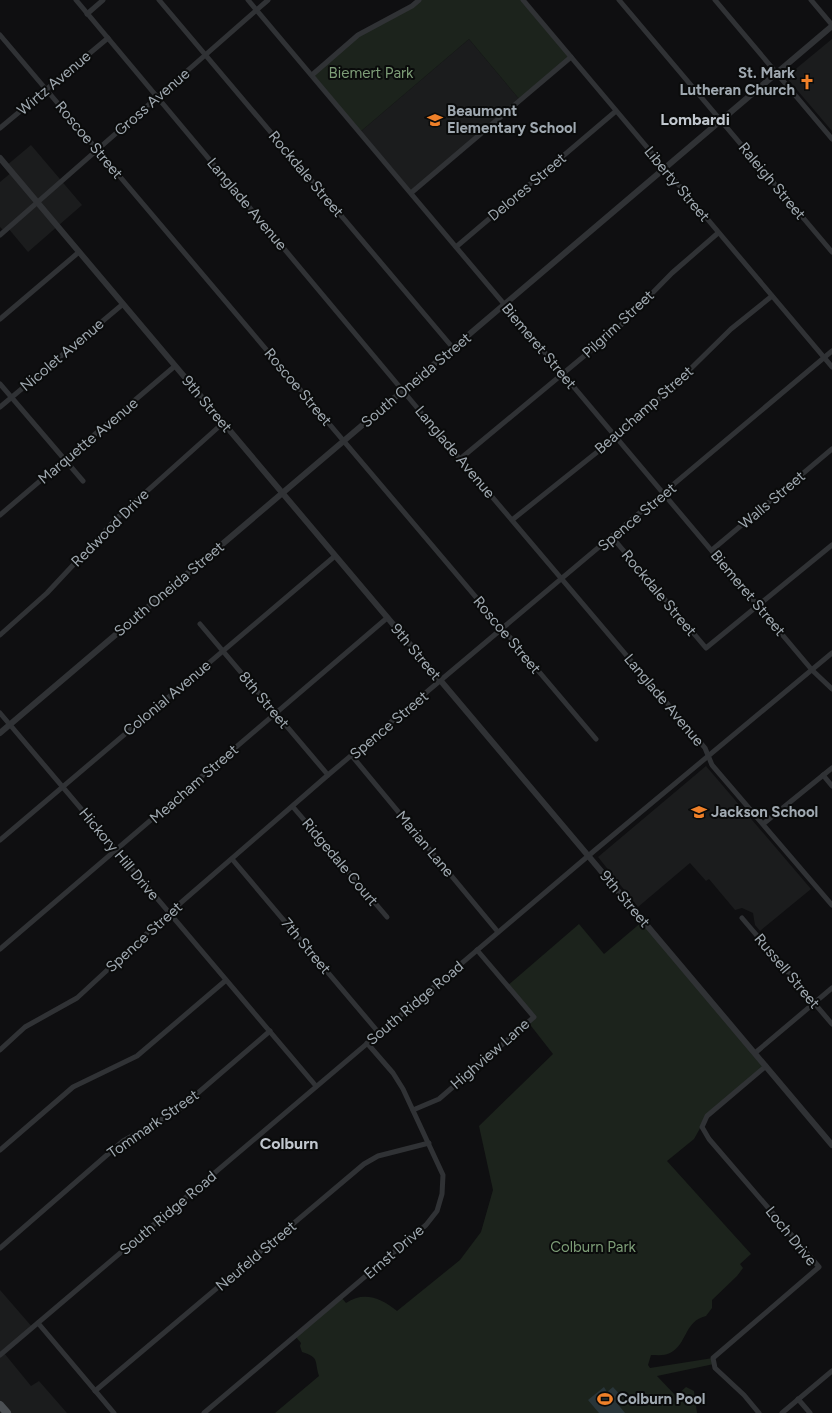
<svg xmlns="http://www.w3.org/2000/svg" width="832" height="1413" viewBox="0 0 832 1413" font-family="Figtree,sans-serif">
<rect width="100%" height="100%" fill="#0f0f11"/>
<!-- built -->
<g fill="#1b1c1d">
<polygon points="469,39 520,100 411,193 360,132"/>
<polygon points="832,39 832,131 786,77"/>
<polygon points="31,145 82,205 28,252 8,228 4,231 0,227 0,182 12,172 6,166"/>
<polygon points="706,766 811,889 760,931 755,925 753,913 742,908 735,910 709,879 706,881 690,863 638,907 598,857"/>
<polygon points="0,1290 33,1328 4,1353 31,1386 39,1381 67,1413 0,1413"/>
</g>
<!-- green -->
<g fill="#1c231c">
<polygon points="419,0 523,0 571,57 520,100 469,39 360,132 312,75 358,35"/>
<path d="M643,921L766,1066L707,1116L694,1139L667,1161L751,1254L740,1264L743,1268L737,1276L712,1300V1308L706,1316C684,1321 687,1345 670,1353C665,1356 657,1355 651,1355L648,1365L650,1368L713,1358L714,1364L657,1376L676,1396L686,1387L694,1391L697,1413H275L319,1376C314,1360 320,1358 302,1352L300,1346L301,1343L295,1336L341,1297L346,1303C364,1291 381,1298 397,1311L460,1260L481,1232L493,1190L479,1126L553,1054L528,1022L533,1017L507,986L579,924L604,954Z"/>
</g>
<!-- water -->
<polygon fill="#293539" points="604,1387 607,1392 613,1387 622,1397 616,1402 625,1413 599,1413 588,1400"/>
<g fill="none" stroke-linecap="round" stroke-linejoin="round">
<!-- minor -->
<g stroke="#303235" stroke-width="5">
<polyline points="76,0 460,459 705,748 712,765 832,905"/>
<polyline points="159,0 453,348"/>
<polyline points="248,0 812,670 832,689"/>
<polyline points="523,0 832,367"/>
<polyline points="619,0 832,252"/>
<polyline points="715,0 832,139"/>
<polyline points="811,0 832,25"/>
<polyline points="87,14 103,0"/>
<polyline points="0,35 596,739"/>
<polyline points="312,75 358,35 412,6 419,0"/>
<polyline points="0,128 108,38"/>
<polyline points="411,193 571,57"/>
<polyline points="0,235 268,0"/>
<polyline points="456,247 616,111"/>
<polyline points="0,319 79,252"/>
<polyline points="0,384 83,481"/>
<polyline points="0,407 123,304"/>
<polyline points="460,459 619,327 672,273 718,233"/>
<polyline points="0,515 175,366"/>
<polyline points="512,520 616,437 668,391 731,329 772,296"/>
<polyline points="612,537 706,648 832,545"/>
<polyline points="712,550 832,449"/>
<polyline points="200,624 328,775"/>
<polyline points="0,635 47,593 117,518 223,423"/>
<polyline points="0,713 316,1086"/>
<polyline points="352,756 498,932"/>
<polyline points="823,775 832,786"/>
<polyline points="293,807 387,917"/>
<polyline points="763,824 832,768"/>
<polyline points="0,840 335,556"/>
<polyline points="232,859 379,1033"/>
<polyline points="742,918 832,1024"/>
<polyline points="0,949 387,618"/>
<polyline points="0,1050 25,1027 77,998 169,913 328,775 832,351"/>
<polyline points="755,1053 832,988"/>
<polyline points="413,1110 439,1099 534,1017 477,950"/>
<polyline points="0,1150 73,1087 137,1056 225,981"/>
<polyline points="0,1248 123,1141 178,1110 270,1031"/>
<polyline points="38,1323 114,1413"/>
<polyline points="0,1355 594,851 832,653"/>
<polyline points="95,1391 364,1164 378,1156 429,1143"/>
<polyline points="798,1399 810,1413"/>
<polyline points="204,1413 426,1225 437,1211 442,1194 443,1175 403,1089 393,1073 367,1043"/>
<polyline points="759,1413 744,1395 715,1368 713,1358 819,1267 709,1139 702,1127 707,1116 766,1066"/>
<polyline points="782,1413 832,1371"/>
</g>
<!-- tertiary -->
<g stroke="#303235" stroke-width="6">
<polyline points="0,158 832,1145"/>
<polyline points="0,733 832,26"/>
</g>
<!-- primary -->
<polyline stroke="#4c5054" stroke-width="8" points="0,1405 7,1413"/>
</g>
<!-- icons -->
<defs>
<symbol id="church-bare" viewBox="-9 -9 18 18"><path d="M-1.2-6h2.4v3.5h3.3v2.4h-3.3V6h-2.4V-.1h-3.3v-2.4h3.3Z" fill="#ef8029" stroke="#0a0b0b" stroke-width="2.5" paint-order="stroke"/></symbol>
<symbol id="school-bare" viewBox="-9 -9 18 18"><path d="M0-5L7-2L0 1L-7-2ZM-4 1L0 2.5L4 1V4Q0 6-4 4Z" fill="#ef8029" stroke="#0a0b0b" stroke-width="2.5" paint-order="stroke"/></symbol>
<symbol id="stadium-bare" viewBox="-9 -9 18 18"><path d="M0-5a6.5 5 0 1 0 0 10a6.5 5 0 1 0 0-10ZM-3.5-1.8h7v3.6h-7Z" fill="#ef8029" stroke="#0a0b0b" stroke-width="2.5" paint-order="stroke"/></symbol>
</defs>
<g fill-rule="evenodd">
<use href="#church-bare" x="796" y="71" width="22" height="22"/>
<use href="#school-bare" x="424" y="109" width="22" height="22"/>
<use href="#school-bare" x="688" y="801" width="22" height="22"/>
<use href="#stadium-bare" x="594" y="1388" width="22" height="22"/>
</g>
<g text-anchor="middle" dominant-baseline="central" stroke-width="4" stroke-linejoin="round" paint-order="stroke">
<!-- park labels -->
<g font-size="15" fill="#7d9d77" stroke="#0a0b0b">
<text x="371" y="73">Biemert Park</text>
<text x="593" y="1247">Colburn Park</text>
</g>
<!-- poi labels -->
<g font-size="15" font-weight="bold" fill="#a0a9b1" stroke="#0a0b0b" text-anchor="start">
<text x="795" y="73" text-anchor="end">St. Mark<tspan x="795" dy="17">Lutheran Church</tspan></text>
<text x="447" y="111">Beaumont<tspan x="447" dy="17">Elementary School</tspan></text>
<text x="711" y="812">Jackson School</text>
<text x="617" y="1399">Colburn Pool</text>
</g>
<!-- street labels -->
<g font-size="15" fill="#a0a9b1" stroke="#0a0b0b">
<text transform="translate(54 83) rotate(-40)">Wirtz Avenue</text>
<text transform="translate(152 102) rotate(-41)">Gross Avenue</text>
<text transform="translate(89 140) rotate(50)">Roscoe Street</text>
<text transform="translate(306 174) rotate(50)">Rockdale Street</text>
<text transform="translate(772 181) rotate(50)">Raleigh Street</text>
<text transform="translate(677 184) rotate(50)">Liberty Street</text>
<text transform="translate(527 187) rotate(-40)">Delores Street</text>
<text transform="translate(247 204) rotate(50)">Langlade Avenue</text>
<text transform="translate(618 324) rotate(-43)">Pilgrim Street</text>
<text transform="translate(539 346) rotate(50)">Biemeret Street</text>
<text transform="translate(62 355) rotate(-40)">Nicolet Avenue</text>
<text transform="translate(416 380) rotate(-40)">South Oneida Street</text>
<text transform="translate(298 387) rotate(50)">Roscoe Street</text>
<text transform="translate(207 404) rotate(50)">9th Street</text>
<text transform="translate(644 410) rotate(-41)">Beauchamp Street</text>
<text transform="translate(88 441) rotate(-40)">Marquette Avenue</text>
<text transform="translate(455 452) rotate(50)">Langlade Avenue</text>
<text transform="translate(772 500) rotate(-40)">Walls Street</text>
<text transform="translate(637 517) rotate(-40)">Spence Street</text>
<text transform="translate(110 528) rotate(-45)">Redwood Drive</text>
<text transform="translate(169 589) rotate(-40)">South Oneida Street</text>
<text transform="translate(659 593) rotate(50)">Rockdale Street</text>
<text transform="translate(748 593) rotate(50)">Biemeret Street</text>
<text transform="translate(507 635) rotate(50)">Roscoe Street</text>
<text transform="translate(416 652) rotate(50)">9th Street</text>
<text transform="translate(167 698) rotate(-40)">Colonial Avenue</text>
<text transform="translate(264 700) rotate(50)">8th Street</text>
<text transform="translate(664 700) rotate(50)">Langlade Avenue</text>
<text transform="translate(389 725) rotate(-40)">Spence Street</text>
<text transform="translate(194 784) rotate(-41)">Meacham Street</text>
<text transform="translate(425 844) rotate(50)">Marian Lane</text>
<text transform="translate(119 854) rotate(50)">Hickory Hill Drive</text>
<text transform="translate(340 862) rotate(50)">Ridgedale Court</text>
<text transform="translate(625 899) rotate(50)">9th Street</text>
<text transform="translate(144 937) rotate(-42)">Spence Street</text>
<text transform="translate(306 946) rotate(50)">7th Street</text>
<text transform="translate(787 971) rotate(50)">Russell Street</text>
<text transform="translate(415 1003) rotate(-40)">South Ridge Road</text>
<text transform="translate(490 1054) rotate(-41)">Highview Lane</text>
<text transform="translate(153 1124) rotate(-35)">Tommark Street</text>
<text transform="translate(168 1213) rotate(-40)">South Ridge Road</text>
<text transform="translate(791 1236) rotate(51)">Loch Drive</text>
<text transform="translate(394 1252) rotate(-41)">Ernst Drive</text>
<text transform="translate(256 1256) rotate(-40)">Neufeld Street</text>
</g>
<!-- neighbourhood labels -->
<g font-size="16" font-weight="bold" fill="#c1c7ce" stroke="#0a0b0b">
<text x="695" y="119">Lombardi</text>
<text x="289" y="1143">Colburn</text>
</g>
</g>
</svg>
